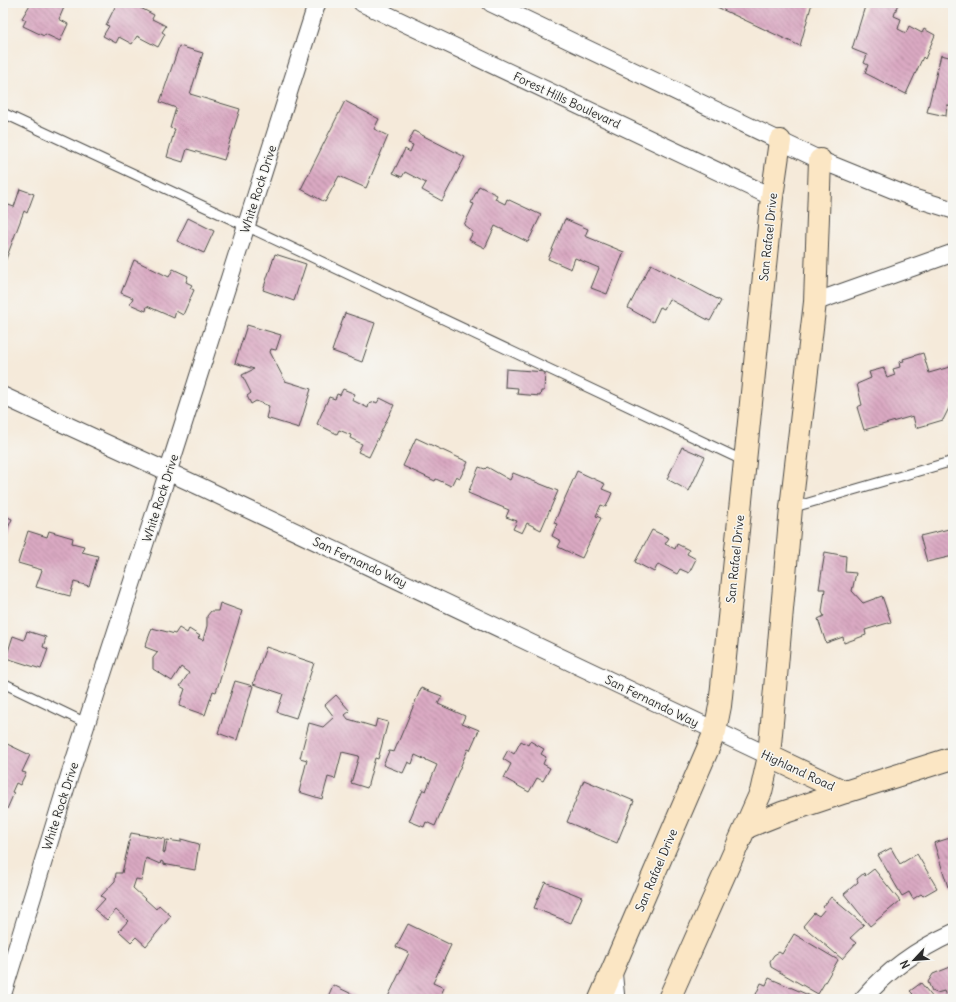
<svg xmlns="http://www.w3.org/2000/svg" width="956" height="1002" viewBox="0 0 956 1002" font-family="Delius,sans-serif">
<defs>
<pattern id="building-back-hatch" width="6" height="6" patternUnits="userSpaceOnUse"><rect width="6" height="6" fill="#daa9c2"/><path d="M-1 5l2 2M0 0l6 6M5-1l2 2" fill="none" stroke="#b18a9e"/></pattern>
</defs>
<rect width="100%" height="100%" fill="#f6f6f2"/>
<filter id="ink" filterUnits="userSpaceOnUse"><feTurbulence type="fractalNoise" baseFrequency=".025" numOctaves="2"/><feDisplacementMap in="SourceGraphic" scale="8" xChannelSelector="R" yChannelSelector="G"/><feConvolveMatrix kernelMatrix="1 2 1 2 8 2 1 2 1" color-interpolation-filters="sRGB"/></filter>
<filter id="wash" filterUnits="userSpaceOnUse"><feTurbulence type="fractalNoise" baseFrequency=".012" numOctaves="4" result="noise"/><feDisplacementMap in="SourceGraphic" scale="16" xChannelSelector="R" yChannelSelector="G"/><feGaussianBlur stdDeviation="0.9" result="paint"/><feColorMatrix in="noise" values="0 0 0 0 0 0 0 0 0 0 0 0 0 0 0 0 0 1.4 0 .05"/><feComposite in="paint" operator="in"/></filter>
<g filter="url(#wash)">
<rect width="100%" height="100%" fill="#f5eada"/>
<g id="blocks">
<!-- building -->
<g fill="url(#building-back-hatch)">
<polygon points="31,3 61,3 65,5 59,19 68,24 60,41 45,34 44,36 23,26 26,20 22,18"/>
<polygon points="117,3 131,3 154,15 152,19 166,26 162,32 165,34 158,47 137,36 132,44 119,37 116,43 103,36 109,26 106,25"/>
<polygon points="719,3 812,3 800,46 717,7"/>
<polygon points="866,3 898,3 894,16 901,19 898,29 906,33 909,26 922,33 924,29 935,35 925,59 923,57 906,94 865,73 868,65 864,63 867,55 852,49"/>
<polygon points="179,46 203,53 190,94 240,109 224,160 187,149 183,162 167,157 175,129 170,128 176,108 160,102"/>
<polygon points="941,55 953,58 953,106 947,105 946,116 927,112"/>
<polygon points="345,101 379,119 374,129 388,136 366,188 339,176 325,202 301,189"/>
<polygon points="414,131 465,157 442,201 422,190 426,183 405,172 402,177 393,173 405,149 410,152 413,145 408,143"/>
<polygon points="479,186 497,195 495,199 505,204 507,199 541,215 528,242 495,226 485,248 469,240 473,232 464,225 474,204 471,203"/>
<polygon points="20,189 34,194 27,213 24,211 3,267 3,203 14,207"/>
<polygon points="188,218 214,231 204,253 177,241"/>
<polygon points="565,219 588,229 585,236 624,252 607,294 591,288 599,268 575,258 571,269 548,259"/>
<polygon points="275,254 306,264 294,301 263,290"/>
<polygon points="134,260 169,277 173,269 188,276 186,282 192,285 190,288 194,290 183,315 176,311 174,318 147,306 146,311 130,304 133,298 121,293"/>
<polygon points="651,264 721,301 710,321 669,299 664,309 660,307 653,322 628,308"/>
<polygon points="345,313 375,323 362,362 332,351"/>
<polygon points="247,325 281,335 276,350 271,349 270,352 285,381 311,389 299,428 266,418 269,406 256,401 251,404 247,396 251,393 242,375 254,369 235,363"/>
<polygon points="923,353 929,373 953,366 953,400 943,420 916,428 913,416 864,430 857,407 862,405 857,384 871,378 869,372 884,368 887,378 895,375 893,369 900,367 899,362 904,361 903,359"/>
<polygon points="506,369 545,372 544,391 541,391 540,396 517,394 518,388 505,387"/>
<polygon points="343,389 355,394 352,400 368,408 369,404 375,402 377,403 380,398 394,405 369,457 358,452 362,444 350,438 351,435 339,430 337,434 317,424 329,397 335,399 337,394 340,395"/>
<polygon points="416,438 468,462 460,478 456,476 451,486 436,479 435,481 403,466"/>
<polygon points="682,447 705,457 689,491 667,479"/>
<polygon points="479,467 485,469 487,467 510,480 513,473 558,491 541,530 527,523 522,533 513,529 517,521 506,517 509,510 468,493"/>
<polygon points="577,471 605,484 602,489 612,493 606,507 601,505 596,516 601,518 582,558 558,547 561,541 552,536 557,524 554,523"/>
<polygon points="3,515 12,519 3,539"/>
<polygon points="949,529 953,543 953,556 927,562 920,536"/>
<polygon points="652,530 669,538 665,544 675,549 677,544 689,550 687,554 696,559 689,573 680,569 677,574 658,564 654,572 635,562"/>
<polygon points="28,531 47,537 49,531 73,538 72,543 84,546 82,552 98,556 89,586 74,582 70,596 36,587 42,570 18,563"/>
<polygon points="825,552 846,556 845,572 856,573 852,591 863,603 882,596 891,622 865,630 866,635 844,643 843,637 826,643 818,619 824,616 822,612 825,589 819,589"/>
<polygon points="220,603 242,611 216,692 213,691 205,715 179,706 185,689 180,686 189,673 181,667 172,681 153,669 153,658 158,652 145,647 152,628 175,634 179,628 187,633 189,629 200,636 198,638 203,640 207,626 207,616 211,611 218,611"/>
<polygon points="27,631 46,637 43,647 48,649 41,669 6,658 13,636 24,640"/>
<polygon points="266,647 314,663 296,718 277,712 283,694 253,684"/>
<polygon points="235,681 253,686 237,740 218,733"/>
<polygon points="421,688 442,696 438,704 465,716 462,723 479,730 470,750 468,749 435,826 426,822 424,827 409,821 423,789 426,791 437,765 415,755 412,764 408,762 403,773 383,765 389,751 394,752"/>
<polygon points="336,695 350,711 345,715 348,719 375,727 377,719 388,722 378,759 375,758 367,788 351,783 359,756 342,752 335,779 328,777 322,799 299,792 307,760 300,758 309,723 323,727 334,717 325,705"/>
<polygon points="521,741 528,745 530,741 544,749 541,754 546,757 543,764 550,768 543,781 537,778 529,792 504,778 511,764 503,759 508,750 514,754"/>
<polygon points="3,742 30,755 22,772 26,773 20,785 16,783 12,792 14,793 7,809 3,807"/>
<polygon points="584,780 634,801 617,843 567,822"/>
<polygon points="131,833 165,839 163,852 165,853 167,840 181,842 181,839 199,844 195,870 163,864 163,862 161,861 160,864 146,858 142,880 136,879 133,888 156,909 159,905 171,916 146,946 136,937 131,942 119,931 128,921 116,910 107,920 95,910 105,899 101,896 115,881 116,873 122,873"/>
<polygon points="953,837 953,885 948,887 934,843"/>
<polygon points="891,848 900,864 917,854 937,888 923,896 921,894 913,899 909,892 902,896 878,855"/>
<polygon points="874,869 900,901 870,926 844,894 858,882 857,879 864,873 865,876"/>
<polygon points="545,882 582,897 571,923 534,908"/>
<polygon points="831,897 864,925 850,938 856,943 842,959 803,926 814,913 819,916 825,909 823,907"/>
<polygon points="408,924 451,945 433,983 444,988 439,999 387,999 409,953 396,947"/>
<polygon points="794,934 838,960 818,994 771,967 770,961 774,955 779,952 782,954"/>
<polygon points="953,966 953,999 947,999 944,991 937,993 932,991 928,982 933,974"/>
<polygon points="769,978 813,997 812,999 754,999 761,983 766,985"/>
<polygon points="921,983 934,999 905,999 909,995 910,996 913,994 910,991"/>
<polygon points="333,985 356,996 355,999 327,999"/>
</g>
</g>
</g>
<g filter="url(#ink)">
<use href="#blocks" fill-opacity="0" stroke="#494845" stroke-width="1"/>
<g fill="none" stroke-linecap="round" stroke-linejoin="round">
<defs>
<g id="lane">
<polyline points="3,113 246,226 744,461"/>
<polyline points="791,508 953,461"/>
<polyline points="3,683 86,723"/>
</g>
<g id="street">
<polyline points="362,3 772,197"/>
<polyline points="491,3 820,160 911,197 953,210"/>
<polyline points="815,302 953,253"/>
<polyline points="3,396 199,486 769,756"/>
<polyline points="613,969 616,999"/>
<polyline points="3,993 70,774 168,472 317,3"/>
<path d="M863,999C887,971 920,948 953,933"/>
</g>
<g id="secondary">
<polyline points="769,756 845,792 953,758"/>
<polyline points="747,827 782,813 845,792"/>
<polyline points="600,999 709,746 715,731 720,706 772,197 780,141"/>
<polyline points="669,999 761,792 769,756 791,508 815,302 820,160"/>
</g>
</defs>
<!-- lane casing -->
<use href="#lane" stroke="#494845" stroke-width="11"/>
<!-- street casing -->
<use href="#street" stroke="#494845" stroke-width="19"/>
<!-- secondary casing -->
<use href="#secondary" stroke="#494845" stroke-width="24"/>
<!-- lane -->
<use href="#lane" stroke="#fff" stroke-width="9"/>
<!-- street -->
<use href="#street" stroke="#fff" stroke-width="17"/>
<!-- secondary -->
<use href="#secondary" stroke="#fbe6c4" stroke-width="22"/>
</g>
</g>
<g text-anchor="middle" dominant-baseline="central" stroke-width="3" stroke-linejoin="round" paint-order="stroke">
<!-- street labels -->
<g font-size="12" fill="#2b2b2b" stroke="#f6f6f2">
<text transform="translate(567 100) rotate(25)">Forest Hills Boulevard</text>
<text transform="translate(258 189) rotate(-72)">White Rock Drive</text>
<text transform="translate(768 237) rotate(-84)">San Rafael Drive</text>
<text transform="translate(160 498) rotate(-72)">White Rock Drive</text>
<text transform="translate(735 559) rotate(-84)">San Rafael Drive</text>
<text transform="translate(360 562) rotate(25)">San Fernando Way</text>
<text transform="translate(652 701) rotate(26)">San Fernando Way</text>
<text transform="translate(798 770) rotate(25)">Highland Road</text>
<text transform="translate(60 806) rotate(-72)">White Rock Drive</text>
<text transform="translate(656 870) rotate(-67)">San Rafael Drive</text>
</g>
</g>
<!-- margin -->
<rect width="956" height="1002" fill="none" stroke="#f6f6f2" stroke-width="16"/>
<!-- north arrow -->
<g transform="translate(914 960) rotate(244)" stroke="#f6f6f2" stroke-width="3" paint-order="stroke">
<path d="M0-3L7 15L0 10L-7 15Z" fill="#2b2b2b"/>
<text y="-6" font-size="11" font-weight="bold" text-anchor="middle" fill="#2b2b2b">N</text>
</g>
</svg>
